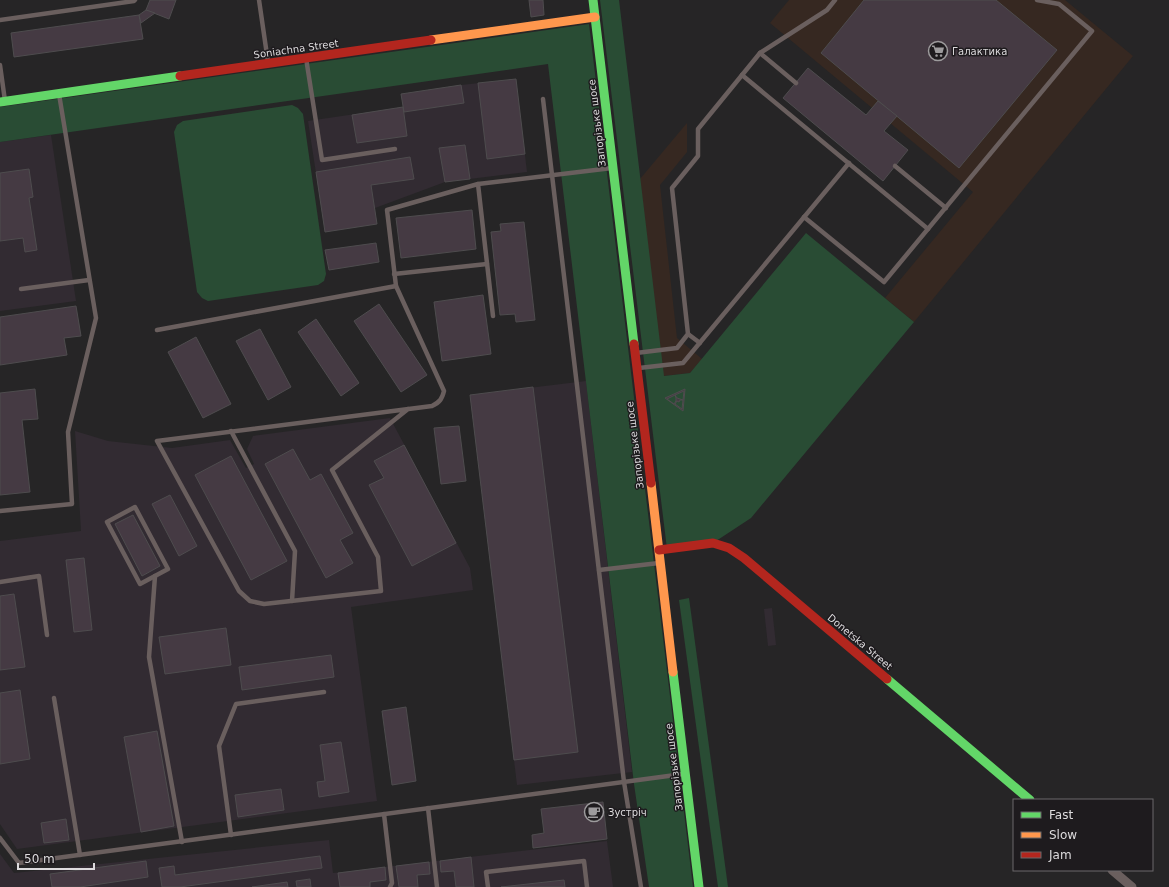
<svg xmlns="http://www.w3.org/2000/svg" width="1169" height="887" viewBox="0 0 1169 887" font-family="'DejaVu Sans',sans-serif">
<rect width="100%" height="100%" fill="#262526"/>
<!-- commercial -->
<g fill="#362821">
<polygon points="789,0 1065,0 1133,56 914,322 885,298 973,192 770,23"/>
<polygon points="687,123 687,152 660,185 677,338 702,359 690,373 663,376 640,179"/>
</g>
<!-- built -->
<g fill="#322b32">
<polygon points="516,79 527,172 445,182 375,208 377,224 325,232 308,121 403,107 401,94 461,85"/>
<polygon points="51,135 76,301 0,311 0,142"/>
<polygon points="586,381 632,772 517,785 470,395"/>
<polygon points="390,418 470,568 473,590 351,607 377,801 17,849 0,824 0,541 81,531 75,431 108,441 172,448 230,440 246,468 254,464 247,449 253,436"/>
<polygon points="772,608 776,645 768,646 764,609"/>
<polygon points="329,840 333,873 607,841 613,887 0,887 0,854 14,873"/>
</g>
<!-- green -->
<g fill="#294c34">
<polygon points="600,0 619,0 664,376 690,373 806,233 914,322 751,518 713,543 667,549"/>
<polygon points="589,24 693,887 649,887 634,784 548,64 0,142 0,107"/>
<polygon points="292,105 298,108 303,114 326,274 324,281 318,285 208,301 202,298 197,292 174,132 177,125 183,121"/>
<polygon points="689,598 728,887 718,887 679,600"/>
</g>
<!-- building -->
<g fill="#453a43" stroke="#4e4c4e" fill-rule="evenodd">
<polygon points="150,0 176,0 169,19 146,10"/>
<polygon points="529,0 543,0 544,15 531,17"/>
<polygon points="864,0 996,0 1057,50 959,168 821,53"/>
<polygon points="146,10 155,13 141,23 139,15"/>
<polygon points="139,15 143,39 14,57 11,33"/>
<polygon points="808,68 866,115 878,101 897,116 884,131 908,150 883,181 783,98"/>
<polygon points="516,79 525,154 487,159 478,83"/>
<polygon points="461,85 464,103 404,112 401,94"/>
<polygon points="403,107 407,136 357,143 352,115"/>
<polygon points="465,145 470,179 445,182 439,148"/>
<polygon points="410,157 414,179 371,185 377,224 325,232 316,172"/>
<polygon points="29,169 33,197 29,198 37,250 25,252 23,238 0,241 0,173"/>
<polygon points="472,210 476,249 401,258 396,218"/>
<polygon points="524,222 535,320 516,322 515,314 500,315 491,232 501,231 500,224"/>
<polygon points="376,243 379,262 329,270 325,250"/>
<polygon points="483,295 491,354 442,361 434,302"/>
<polygon points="379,304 427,375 401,392 354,321"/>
<polygon points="76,306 81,336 64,338 67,355 0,365 0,317"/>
<polygon points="316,319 359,383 341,396 298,332"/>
<polygon points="260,329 291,387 268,400 236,341"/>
<polygon points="196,337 231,404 203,418 168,352"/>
<polygon points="533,387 578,752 514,760 470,395"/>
<polygon points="35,389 38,419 22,420 30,492 0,495 0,393"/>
<path d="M685,389L683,411L665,398ZM684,391L683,400L677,398L675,395ZM675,395L676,398V401L674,404L667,399ZM680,400H683L682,409L675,404L677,401L679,402Z"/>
<polygon points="459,426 466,481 441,484 434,428"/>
<polygon points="404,445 456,543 412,566 369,485 384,478 374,461"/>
<polygon points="293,449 310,480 321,474 353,533 340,540 353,563 326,578 265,464"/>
<polygon points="231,456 287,561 251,580 195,475"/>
<polygon points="170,495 197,546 179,556 152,504"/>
<polygon points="133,515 160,566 142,576 115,524"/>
<polygon points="84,558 92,630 74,632 66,560"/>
<polygon points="14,594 25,667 0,670 0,596"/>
<polygon points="226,628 231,665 165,674 159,637"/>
<polygon points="331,655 334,677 242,690 239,667"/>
<polygon points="20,690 30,759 0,764 0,693"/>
<polygon points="406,707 416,781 392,785 382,711"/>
<polygon points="157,731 174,826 141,832 124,737"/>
<polygon points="341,742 349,792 319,797 317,782 325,781 320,745"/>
<polygon points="281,789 284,810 238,817 235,795"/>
<polygon points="603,802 607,839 533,848 532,835 544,833 541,809"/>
<polygon points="66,819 69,840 44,843 41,823"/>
<polygon points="320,856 322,868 180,887 162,887 159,868 174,866 175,875"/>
<polygon points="471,857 474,887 456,887 454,871 441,872 440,861"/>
<polygon points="146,861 148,877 80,887 52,887 50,874"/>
<polygon points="429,862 430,874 417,875 418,887 399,887 396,866"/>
<polygon points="385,867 386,880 370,882 370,887 340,887 338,873"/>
<polygon points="310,879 311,887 297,887 296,881"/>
<polygon points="564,880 565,887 501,887"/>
<polygon points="287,882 288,887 252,887"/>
</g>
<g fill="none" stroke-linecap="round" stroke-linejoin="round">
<!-- lane -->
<g stroke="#6a5f5e" stroke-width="4.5">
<polyline points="259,0 268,62"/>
<polyline points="0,20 134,1 135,0"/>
<polyline points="760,53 796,83"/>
<polyline points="306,58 322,160 395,149"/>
<polyline points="0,65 5,101"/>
<polyline points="742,75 928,229"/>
<polyline points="543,99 624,782 641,887"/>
<polyline points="895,166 946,208"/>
<polyline points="478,184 493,316"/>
<polyline points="804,217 884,282 1092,31 1059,4 1037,0"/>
<polyline points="394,274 487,264"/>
<polyline points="21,289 89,280"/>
<polyline points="157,330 396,286"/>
<polyline points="688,334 700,343"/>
<polyline points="636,353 677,348 688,334 672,188 698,156 698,129 760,53 827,10 835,0"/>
<polyline points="639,368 683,363 849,163"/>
<path d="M408,409L332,470L378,557L381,591L264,604L250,601L239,591L157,441L432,406C440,402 442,399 444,391L396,286L387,210L478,184L612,168"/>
<polyline points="231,431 295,551 292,601"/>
<polygon points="135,507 168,569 140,584 107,522"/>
<polyline points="0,511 72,504 68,432 96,318 59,94"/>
<polyline points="599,570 659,563"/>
<polyline points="155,576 149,657 182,842"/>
<polyline points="0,582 39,576 47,635"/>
<polyline points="54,698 80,855"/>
<polyline points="428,808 437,887"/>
<polyline points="384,814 392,883 390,887"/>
<polyline points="231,835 219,746 236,704 324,692"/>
<polyline points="0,838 19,863 683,774"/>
<polyline points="488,887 486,872 584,861 587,887"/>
</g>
<!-- street -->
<polyline stroke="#6a5f5e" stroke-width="9" points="1112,870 1132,887"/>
<!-- fast -->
<g stroke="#63d668" stroke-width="9">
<polyline points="593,0 634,344"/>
<polyline points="0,102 180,76"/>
<polyline points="673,672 699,887"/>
<polyline points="887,679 1030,800"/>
</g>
<!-- slow -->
<g stroke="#ff974d" stroke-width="9">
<polyline points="431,40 595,17"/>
<polyline points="651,483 673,672"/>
</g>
<!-- jam -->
<g stroke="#b3261e" stroke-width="9">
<polyline points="180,76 431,40"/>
<polyline points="634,344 651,483"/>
<polyline points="659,550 713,543 729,548 744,558 887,679"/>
</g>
</g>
<!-- icons -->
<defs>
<symbol id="supermarket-ring" viewBox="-11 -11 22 22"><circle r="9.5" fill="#1e1b1e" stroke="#9d9b9d" stroke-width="1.5"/><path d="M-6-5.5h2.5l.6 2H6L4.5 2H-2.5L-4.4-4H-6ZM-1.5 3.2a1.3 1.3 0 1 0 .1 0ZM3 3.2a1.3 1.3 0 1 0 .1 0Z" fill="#9d9b9d"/></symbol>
<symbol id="cafe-ring" viewBox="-11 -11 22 22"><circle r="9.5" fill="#1e1b1e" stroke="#9d9b9d" stroke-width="1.5"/><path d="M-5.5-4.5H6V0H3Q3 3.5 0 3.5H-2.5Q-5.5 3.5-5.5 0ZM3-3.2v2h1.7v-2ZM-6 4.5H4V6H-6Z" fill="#9d9b9d"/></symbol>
</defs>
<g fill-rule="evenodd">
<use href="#supermarket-ring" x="927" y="40" width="22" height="22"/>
<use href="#cafe-ring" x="583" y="801" width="22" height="22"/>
</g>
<g text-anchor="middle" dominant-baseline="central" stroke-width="3" stroke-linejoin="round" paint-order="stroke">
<!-- street labels -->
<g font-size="10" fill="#dddbdd" stroke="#1e1b1e">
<text transform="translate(296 49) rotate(-8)">Soniachna Street</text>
<text transform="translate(597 123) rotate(-97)">Запорізьке шосе</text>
<text transform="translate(635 445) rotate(-97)">Запорізьке шосе</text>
<text transform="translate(860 642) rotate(40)">Donetska Street</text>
<text transform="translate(674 767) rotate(-97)">Запорізьке шосе</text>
</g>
<!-- poi labels -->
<g font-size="10" fill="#dddbdd" stroke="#1e1b1e" text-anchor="start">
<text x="952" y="51">Галактика</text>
<text x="608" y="812">Зустріч</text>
</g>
</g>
<!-- legend -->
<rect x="1013" y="799" width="140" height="72" fill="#1e1b1e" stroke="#6a686a"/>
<rect x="1021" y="812" width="20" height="6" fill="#63d668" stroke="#6a686a"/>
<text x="1049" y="819" font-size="12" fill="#dddbdd">Fast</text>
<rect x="1021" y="832" width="20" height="6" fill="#ff974d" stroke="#6a686a"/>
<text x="1049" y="839" font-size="12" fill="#dddbdd">Slow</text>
<rect x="1021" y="852" width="20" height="6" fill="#b3261e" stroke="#6a686a"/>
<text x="1049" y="859" font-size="12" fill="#dddbdd">Jam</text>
<!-- scale -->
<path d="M18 863v6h76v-6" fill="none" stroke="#dddbdd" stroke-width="2"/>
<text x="24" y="863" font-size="12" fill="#dddbdd" stroke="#1e1b1e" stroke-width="3" paint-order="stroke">50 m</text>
</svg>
